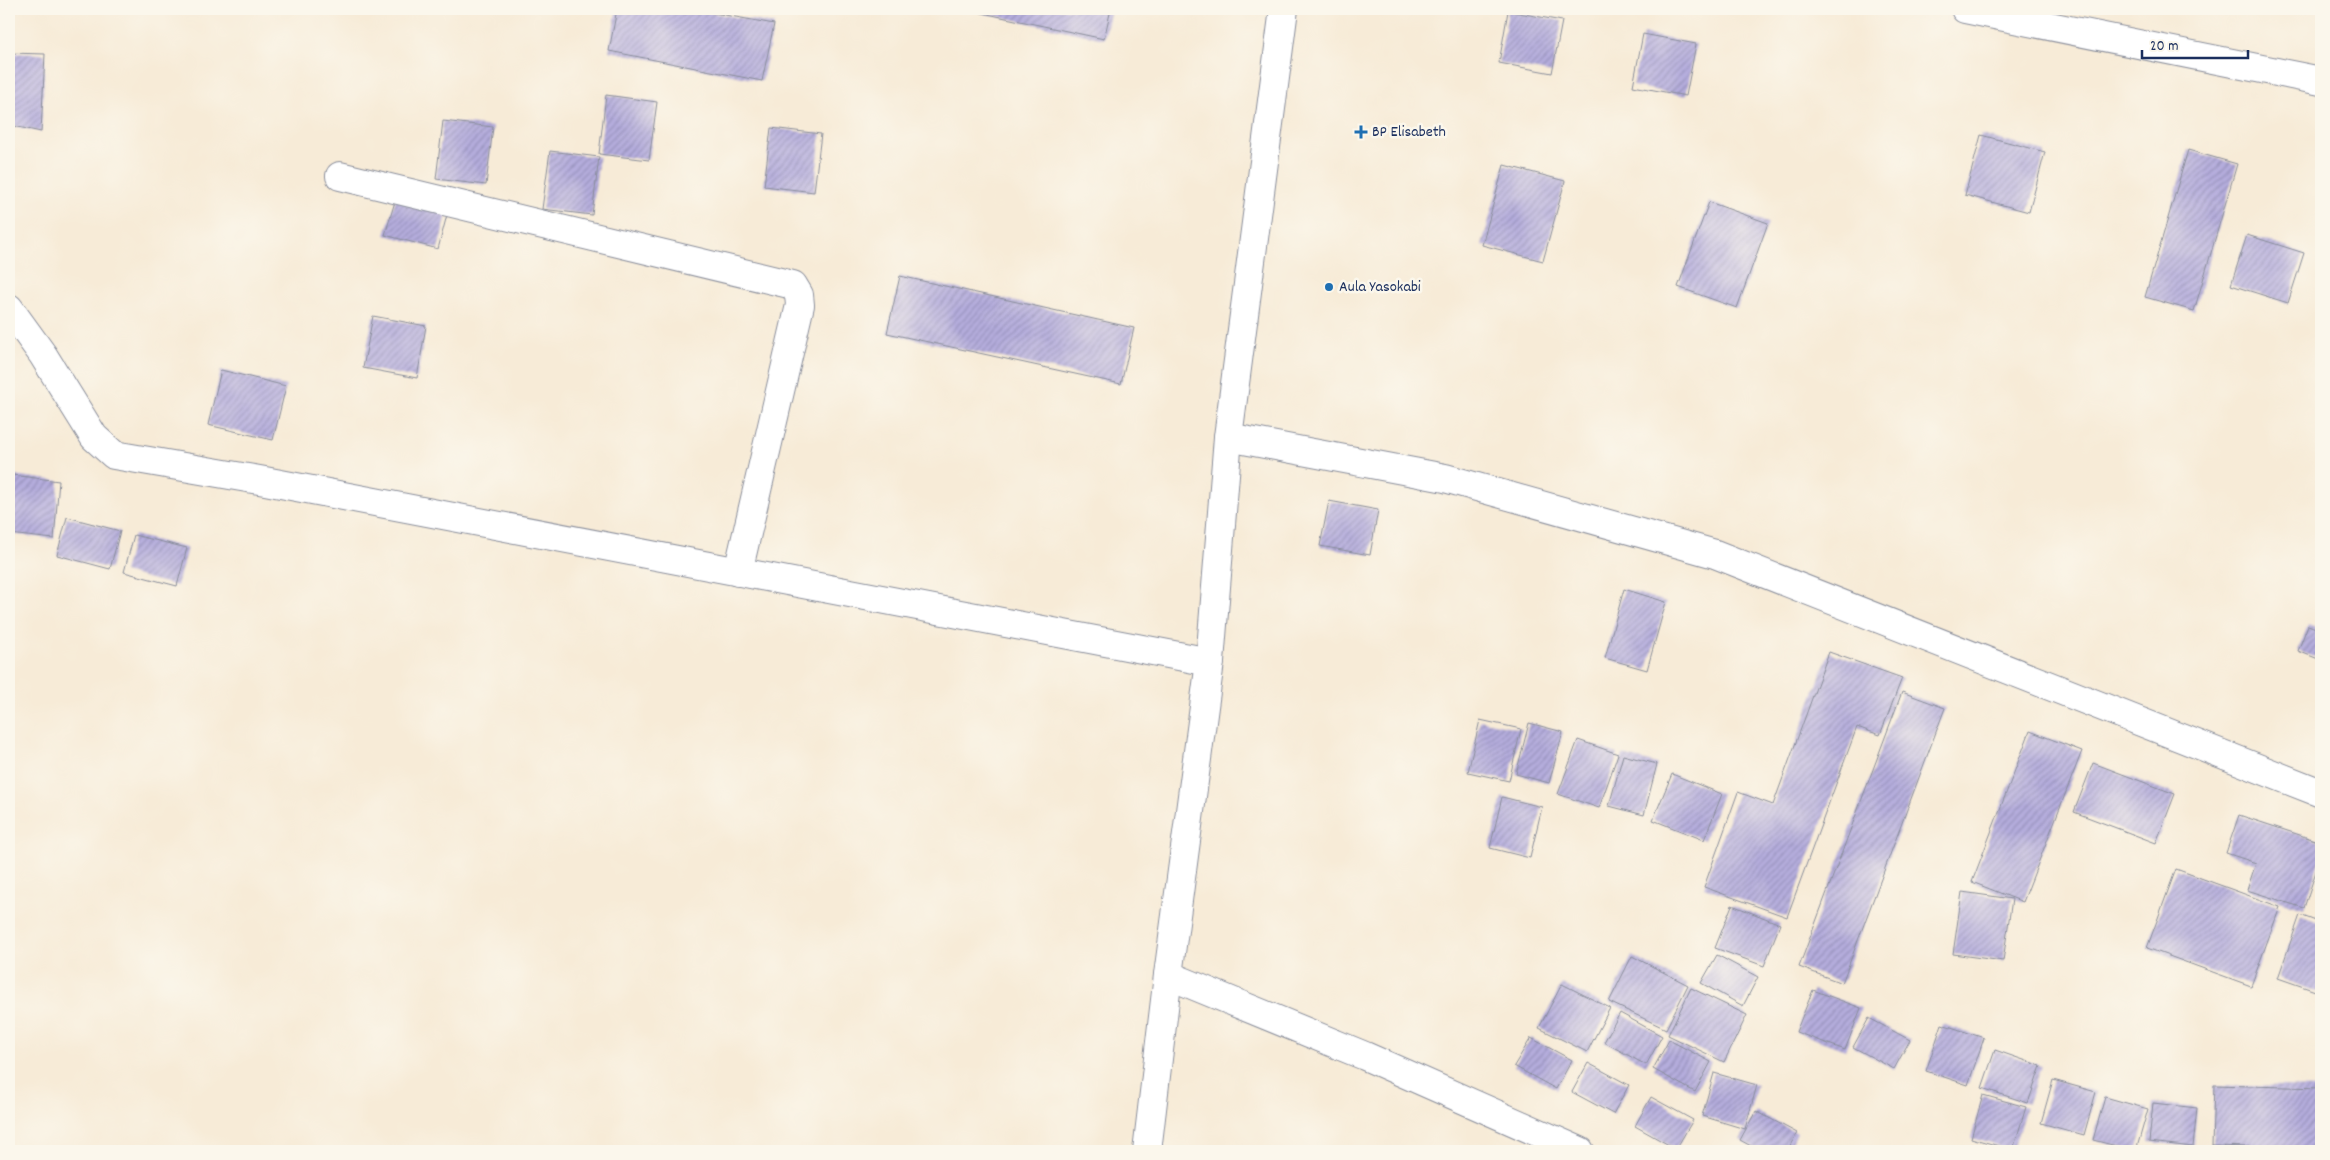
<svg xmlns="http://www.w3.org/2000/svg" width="2330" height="1160" viewBox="0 0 2330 1160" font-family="Dekko,sans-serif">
<defs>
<pattern id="building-hatch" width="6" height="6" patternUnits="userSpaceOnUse" patternTransform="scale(1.25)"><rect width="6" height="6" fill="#b5addd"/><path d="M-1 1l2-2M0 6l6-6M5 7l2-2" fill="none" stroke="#928db6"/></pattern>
</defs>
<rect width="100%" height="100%" fill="#fbf7ec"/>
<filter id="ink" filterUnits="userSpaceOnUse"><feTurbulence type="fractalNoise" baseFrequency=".02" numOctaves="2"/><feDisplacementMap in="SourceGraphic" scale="10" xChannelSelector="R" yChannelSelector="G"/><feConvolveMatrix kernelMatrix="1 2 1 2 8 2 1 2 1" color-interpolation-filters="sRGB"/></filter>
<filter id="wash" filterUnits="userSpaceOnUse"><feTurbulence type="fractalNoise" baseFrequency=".0096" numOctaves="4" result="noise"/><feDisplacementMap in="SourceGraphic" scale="20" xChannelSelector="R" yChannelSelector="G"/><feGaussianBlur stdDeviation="1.12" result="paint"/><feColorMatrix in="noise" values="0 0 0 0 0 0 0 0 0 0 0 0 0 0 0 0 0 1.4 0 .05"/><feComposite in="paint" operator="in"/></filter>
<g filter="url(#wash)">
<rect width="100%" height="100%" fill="#f7ebd7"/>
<g id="blocks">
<!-- building -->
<g fill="url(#building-hatch)">
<polygon points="617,9 692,9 774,24 762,81 609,51"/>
<polygon points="964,9 1111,9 1104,39"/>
<polygon points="1508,11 1562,21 1552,73 1499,63"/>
<polygon points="1643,34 1696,44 1686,96 1633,86"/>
<polygon points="9,53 45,54 41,132 9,125"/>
<polygon points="606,95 657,102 649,160 599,154"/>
<polygon points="443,121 493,127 486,185 436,179"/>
<polygon points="771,128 821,134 814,192 764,186"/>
<polygon points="1981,135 2045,152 2029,212 1965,195"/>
<polygon points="2188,150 2237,164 2194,311 2145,297"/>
<polygon points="550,151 599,157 592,215 542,209"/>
<polygon points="1504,165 1565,181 1543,261 1482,245"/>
<polygon points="396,198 448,211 438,249 385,235"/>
<polygon points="1709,202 1768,223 1737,308 1678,287"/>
<polygon points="2247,235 2304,253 2288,303 2231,285"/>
<polygon points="900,276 1134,328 1121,384 887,333"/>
<polygon points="373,316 426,326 417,378 363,368"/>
<polygon points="221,370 286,386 273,440 208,425"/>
<polygon points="12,475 59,481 54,539 9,534 9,492"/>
<polygon points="1329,501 1378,510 1370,555 1320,546"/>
<polygon points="67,517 120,531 110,569 57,555"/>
<polygon points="134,535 187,548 177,586 124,572"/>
<polygon points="1624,589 1666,602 1647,670 1605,658"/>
<polygon points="2308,625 2321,630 2321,660 2298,651"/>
<polygon points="1829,652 1902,678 1880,735 1857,727 1787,917 1704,887 1738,792 1773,805"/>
<polygon points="1902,692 1945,708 1842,983 1799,967"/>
<polygon points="1480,720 1521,729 1509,781 1468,772"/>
<polygon points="1529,723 1563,732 1549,783 1516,774"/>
<polygon points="2030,731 2082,751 2023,902 1972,882"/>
<polygon points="1578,740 1618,754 1599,808 1558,794"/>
<polygon points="1623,755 1657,764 1644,815 1609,806"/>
<polygon points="2093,763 2175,794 2156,843 2074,812"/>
<polygon points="1672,774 1722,794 1704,840 1653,820"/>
<polygon points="1502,797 1542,807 1530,858 1490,848"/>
<polygon points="2239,815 2321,842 2321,856 2304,908 2247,890 2256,863 2226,853"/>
<polygon points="2176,869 2280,907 2251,986 2147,948"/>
<polygon points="1962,892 2012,899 2003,961 1953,954"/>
<polygon points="1732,905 1780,924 1764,966 1715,948"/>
<polygon points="2300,915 2321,923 2321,993 2278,978"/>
<polygon points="1717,955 1758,977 1743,1006 1701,983"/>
<polygon points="1632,956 1688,985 1666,1029 1609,1002"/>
<polygon points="1562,984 1610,1008 1587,1052 1539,1028"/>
<polygon points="1691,988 1747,1015 1724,1062 1668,1035"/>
<polygon points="1813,990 1861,1008 1845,1050 1796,1032"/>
<polygon points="1620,1013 1662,1036 1646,1065 1604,1042"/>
<polygon points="1869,1018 1910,1040 1894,1069 1853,1047"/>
<polygon points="1942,1024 1984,1038 1968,1085 1926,1071"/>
<polygon points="1531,1038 1572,1060 1556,1089 1514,1066"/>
<polygon points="1669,1040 1711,1062 1695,1092 1653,1069"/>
<polygon points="1995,1050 2041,1066 2028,1103 1982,1088"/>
<polygon points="1588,1063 1629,1085 1613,1114 1572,1092"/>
<polygon points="1714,1073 1757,1085 1745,1129 1702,1116"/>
<polygon points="2053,1080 2096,1092 2084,1135 2041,1123"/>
<polygon points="2214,1085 2321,1088 2321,1149 2212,1146"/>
<polygon points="1983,1095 2026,1107 2013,1150 1971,1138"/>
<polygon points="1651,1097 1693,1120 1676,1149 1635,1126"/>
<polygon points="2105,1097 2148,1109 2136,1151 2093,1140"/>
<polygon points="2153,1103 2197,1108 2193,1147 2149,1142"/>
<polygon points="1756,1111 1797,1133 1787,1151 1760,1151 1740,1140"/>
</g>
</g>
</g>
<g filter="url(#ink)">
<use href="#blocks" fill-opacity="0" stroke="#898d9a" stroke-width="1"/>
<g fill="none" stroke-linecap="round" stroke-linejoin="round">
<defs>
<g id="minor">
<polyline points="340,176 793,285 799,295 800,305 738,572"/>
<polyline points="9,308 43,355 94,437 114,455 265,481 1210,662"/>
<polyline points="1228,437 1445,478 1715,554 2321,793"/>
<polyline points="1168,975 1365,1056 1580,1151"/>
<polyline points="1147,1151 1168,975 1210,662 1228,437 1284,9"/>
</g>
<polyline id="major" points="1965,9 2321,81"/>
</defs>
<!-- minor casing -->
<use href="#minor" stroke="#898d9a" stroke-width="30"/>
<!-- major casing -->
<use href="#major" stroke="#898d9a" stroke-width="30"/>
<!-- minor -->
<use href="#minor" stroke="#fff" stroke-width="28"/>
<!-- major -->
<use href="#major" stroke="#fff" stroke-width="28"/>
</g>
</g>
<!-- markers -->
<g fill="#1f6fb2" stroke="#fbf7ec" stroke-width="2">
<path d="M1358.5 124.5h5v5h5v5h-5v5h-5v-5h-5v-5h5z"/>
<circle cx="1329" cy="287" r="5"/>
</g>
<g text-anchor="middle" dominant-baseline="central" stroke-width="5" stroke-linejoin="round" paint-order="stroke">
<!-- poi labels -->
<g font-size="16" fill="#1b2f5e" stroke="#fbf7ec" text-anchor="start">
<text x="1372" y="132">BP Elisabeth</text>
<text x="1339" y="287">Aula Yasokabi</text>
</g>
</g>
<!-- margin -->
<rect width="2330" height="1160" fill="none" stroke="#fbf7ec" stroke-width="30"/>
<!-- scale -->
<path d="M2142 50v8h106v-8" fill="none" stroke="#1b2f5e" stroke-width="2.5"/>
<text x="2150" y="50" font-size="15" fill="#1b2f5e" stroke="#fbf7ec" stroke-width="4" paint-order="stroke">20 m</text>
</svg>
